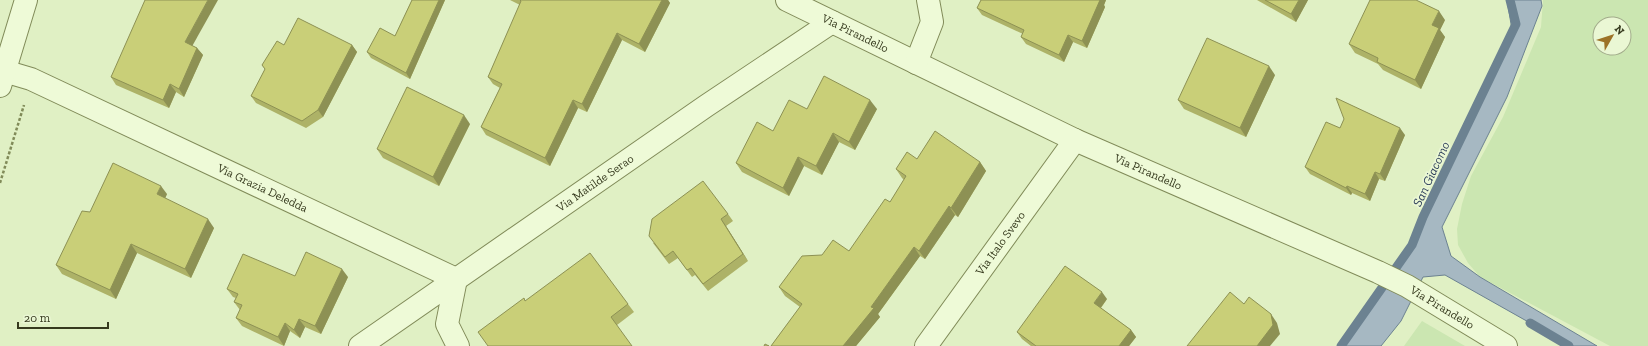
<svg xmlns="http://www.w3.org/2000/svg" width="1648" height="346" viewBox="0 0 1648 346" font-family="'Zilla Slab',serif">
<rect width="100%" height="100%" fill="#e0f0c4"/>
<!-- farmland -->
<g fill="#cbe6b1" fill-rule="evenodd">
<path d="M1543,0H1648V346H1610L1480,277L1468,263L1458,245L1457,229L1462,204L1471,176L1503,117L1541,27ZM1600,24H1624V48H1600Z"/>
<polygon points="1422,321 1465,346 1404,346"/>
</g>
<!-- water -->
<polygon fill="#a6b8c2" stroke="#6c8291" points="1507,0 1541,0 1542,6 1507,97 1442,227 1451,256 1480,277 1597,346 1571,346 1445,275 1423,277 1401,321 1381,346 1341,346 1412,245 1423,217 1512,30"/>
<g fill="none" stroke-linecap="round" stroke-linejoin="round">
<!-- stream -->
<g stroke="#6c8291" stroke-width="9">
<polyline points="1530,323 1569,346"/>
<polyline points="1341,346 1412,245 1423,217 1516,24 1510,0"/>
</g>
<defs>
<g id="minor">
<path id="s1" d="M787,0L1075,140L1378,272L1407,286L1506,346"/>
<polyline points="916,63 932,22 928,0"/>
<path id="s2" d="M4,71L31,79L456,279L447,324L458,346"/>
<path id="s3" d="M360,346L706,106L832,22"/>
<path id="s4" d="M926,346L1075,140"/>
</g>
<polyline id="tertiary" points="0,86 26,0"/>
</defs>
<!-- minor casing -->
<use href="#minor" stroke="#818b59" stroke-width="24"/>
<!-- tertiary casing -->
<use href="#tertiary" stroke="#818b59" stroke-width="24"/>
<!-- path -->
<polyline stroke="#818b59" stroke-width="2.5" stroke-dasharray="3 2" stroke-linecap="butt" points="0,183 24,105"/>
<!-- minor -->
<use href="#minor" stroke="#eefad7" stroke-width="22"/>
<!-- tertiary -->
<use href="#tertiary" stroke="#eefad7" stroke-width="22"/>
</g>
<!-- wall -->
<g fill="#adb267">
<polygon points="412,0 445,0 410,79 371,58 367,52 395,36"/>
<polygon points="510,0 668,0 670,3 645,52 622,40 587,112 578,108 550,166 486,135 481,127 500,88 493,84 488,77 520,5"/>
<polygon points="981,0 1106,0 1104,5 1105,7 1087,48 1073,42 1064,62 1026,44 1021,37 1023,34 982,15 977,8"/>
<polygon points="1257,0 1308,0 1296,22"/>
<polygon points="1445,20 1440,30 1445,37 1421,89 1383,70 1378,64 1355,53 1349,44"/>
<polygon points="284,45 352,45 357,52 323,117 306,128 256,103 251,96 265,69 262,65"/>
<polygon points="193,46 197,48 203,55 184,97 176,92 169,108 116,85 111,77"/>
<polygon points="1275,75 1246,137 1184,109 1178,100"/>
<polygon points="807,109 877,109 855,150 839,142 822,175 804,166 789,196 742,172 736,163 773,131"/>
<polygon points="470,124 439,186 383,158 377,149"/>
<polygon points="1340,128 1405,135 1385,181 1379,179 1370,201 1352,193 1351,195 1310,174 1305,167"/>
<polygon points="917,159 980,162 986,171 958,217 955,215 925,259 920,256 878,314 880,317 856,346 771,346 800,307 785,296 779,287 822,255 849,251 890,202 904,180 902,178 896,169"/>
<polygon points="167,194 165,198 214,228 191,278 137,253 116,299 62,274 56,265 90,212"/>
<polygon points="728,214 733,221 726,226 748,261 708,291 695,275 692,277 678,258 669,264 653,243"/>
<polygon points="295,276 348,277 321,334 305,327 300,338 290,331 284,346 242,326 236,318 240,310 234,302 236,298 233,297 227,289"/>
<polygon points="1107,299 1101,308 1131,330 1136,337 1129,346 1031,346 1022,339 1017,332"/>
<polygon points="525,301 628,304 634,312 617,325 488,346"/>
</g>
<!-- shaded-wall -->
<g fill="#8d9154">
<polygon points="208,0 218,0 190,50 185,42"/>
<polygon points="439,0 445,0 410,79 406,73"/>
<polygon points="662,0 668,0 670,3 645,52 639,44"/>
<polygon points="1099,0 1106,0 1104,5 1105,7 1087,48 1082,41"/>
<polygon points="1299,0 1308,0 1296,22 1291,14"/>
<polygon points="1439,11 1445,20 1440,30 1445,37 1421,89 1415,80 1432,25"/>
<polygon points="617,33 622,40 587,112 582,104"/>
<polygon points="1068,35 1073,42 1064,62 1059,55"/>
<polygon points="352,45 357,52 323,117 318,110"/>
<polygon points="197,48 203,55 184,97 179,89"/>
<polygon points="1269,66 1275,75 1246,137 1240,128"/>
<polygon points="170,84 176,92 169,108 163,100"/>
<polygon points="573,100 578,108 550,166 545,158"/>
<polygon points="870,100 877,109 855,150 849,142"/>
<polygon points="464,115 470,124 439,186 433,177"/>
<polygon points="1400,128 1405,135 1385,181 1380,174"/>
<polygon points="833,133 839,142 822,175 816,166"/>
<polygon points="798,157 804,166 789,196 783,188"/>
<polygon points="980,162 986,171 958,217 951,208"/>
<polygon points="1375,172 1379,179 1370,201 1365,194"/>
<polygon points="161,186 167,194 163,203 157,194"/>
<polygon points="1347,186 1352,193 1351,195 1346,188"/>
<polygon points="949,206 955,215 925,259 919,251"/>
<polygon points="208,219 214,228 191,278 185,269"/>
<polygon points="721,219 726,226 748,261 743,254"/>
<polygon points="131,244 137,253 116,299 110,290"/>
<polygon points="914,247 920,256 878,314 880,317 856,346 843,346"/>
<polygon points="342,269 348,277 321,334 315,326"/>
<polygon points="1102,292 1107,299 1099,310 1094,303"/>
<polygon points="1271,314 1277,323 1280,334 1270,346 1257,346"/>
<polygon points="299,319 305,327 300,338 294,330"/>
<polygon points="285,323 290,331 284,346 278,337"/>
<polygon points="1131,330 1136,337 1129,346 1119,346"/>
</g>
<!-- building -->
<g fill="#c9cf78" stroke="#8d9154">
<polygon points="145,0 208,0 185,42 197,48 179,89 170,84 163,100 111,77"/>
<polygon points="412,0 439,0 406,73 367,52 380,28 395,36"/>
<polygon points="520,0 662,0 639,44 617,33 582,104 573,100 545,158 481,127 502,84 488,77 521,1"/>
<polygon points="981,0 1100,0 1082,41 1068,35 1059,55 1021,37 1024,30 977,8"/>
<polygon points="1265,0 1299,0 1291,14"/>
<polygon points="1370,0 1416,0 1439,11 1432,25 1439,28 1415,80 1377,62 1378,58 1349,44"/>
<polygon points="298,18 352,45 318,110 302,121 251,96 265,69 262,65 277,41 284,45"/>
<polygon points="1207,38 1269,66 1240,128 1178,100"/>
<polygon points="824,76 870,100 849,142 833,133 816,166 798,157 783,188 736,163 757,122 773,131 789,100 807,109"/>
<polygon points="407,87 464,115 433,177 377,149"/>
<polygon points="1336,98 1400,128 1380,174 1375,172 1365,194 1347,186 1346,188 1305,167 1326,122 1340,128 1344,119"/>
<polygon points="935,131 980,162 951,208 949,206 919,251 914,247 871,307 874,308 843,346 771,346 802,304 779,287 802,256 822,255 833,240 849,251 885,199 890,202 906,176 896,169 907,152 917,159"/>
<polygon points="113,163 161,186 157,194 208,219 185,269 131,244 110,290 56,265 82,211 90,212"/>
<polygon points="703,181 728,214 721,219 743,254 703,284 691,268 687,270 673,251 665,257 649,236 652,219"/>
<polygon points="306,252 342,269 315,326 299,319 294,330 285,323 278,337 236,318 242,305 234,302 238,294 227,289 243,254 295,276"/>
<polygon points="590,253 628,304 611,317 632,346 488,346 478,332 524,298 525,301"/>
<polygon points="1065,266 1102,292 1094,303 1131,330 1119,346 1036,346 1017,332"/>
<polygon points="1230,292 1244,304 1249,297 1271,314 1273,325 1257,346 1187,346"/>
<polygon points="765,344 769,346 764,346"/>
</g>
<g text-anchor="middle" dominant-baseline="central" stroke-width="3.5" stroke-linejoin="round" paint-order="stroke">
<!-- street labels -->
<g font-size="12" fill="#363a1e" stroke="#eaf7d4">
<text stroke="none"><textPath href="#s1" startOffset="76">Via Pirandello</textPath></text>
<text stroke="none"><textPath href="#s1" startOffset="400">Via Pirandello</textPath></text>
<text stroke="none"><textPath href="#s3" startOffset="286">Via Matilde Serao</textPath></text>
<text stroke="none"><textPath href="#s2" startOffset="284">Via Grazia Deledda</textPath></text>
<text stroke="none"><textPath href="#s4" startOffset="127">Via Italo Svevo</textPath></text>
<text stroke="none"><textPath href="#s1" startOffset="724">Via Pirandello</textPath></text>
</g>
<!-- water labels -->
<g font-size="13" font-style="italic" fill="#2d3f5a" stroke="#eaf7d4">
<text transform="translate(1431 174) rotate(-65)">San Giacomo</text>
</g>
</g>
<!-- north arrow -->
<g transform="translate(1612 36) rotate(51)"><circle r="19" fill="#eaf7d4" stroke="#a2ab8b"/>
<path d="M0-3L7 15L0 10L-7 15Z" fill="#9c7327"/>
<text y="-6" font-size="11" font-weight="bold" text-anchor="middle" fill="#363a1e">N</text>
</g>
<!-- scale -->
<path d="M18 322v6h90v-6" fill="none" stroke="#363a1e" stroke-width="2"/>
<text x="24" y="322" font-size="12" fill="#363a1e" stroke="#eaf7d4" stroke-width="3" paint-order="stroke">20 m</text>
</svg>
